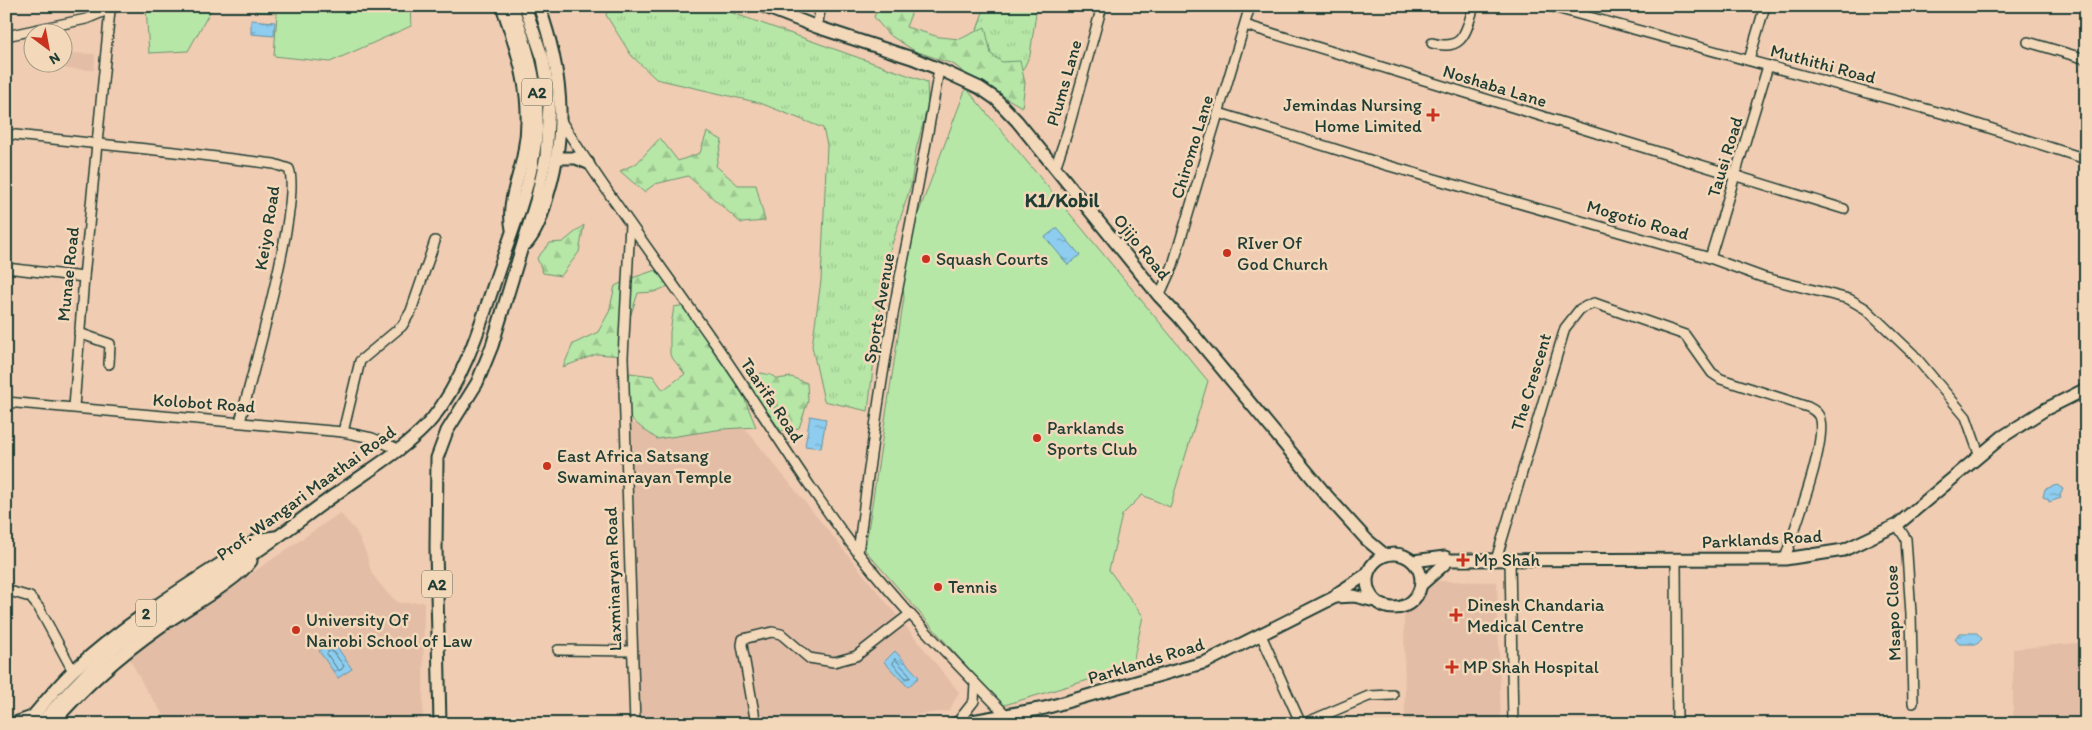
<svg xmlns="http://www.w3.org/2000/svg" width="2092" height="730" viewBox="0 0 2092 730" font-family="Itim,sans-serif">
<defs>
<pattern id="grass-tufts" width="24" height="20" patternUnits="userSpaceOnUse" patternTransform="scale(1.25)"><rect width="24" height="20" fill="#b7e7a7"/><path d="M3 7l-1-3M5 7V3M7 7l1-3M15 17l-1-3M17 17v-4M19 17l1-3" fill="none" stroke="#9dc790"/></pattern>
<pattern id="forest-firs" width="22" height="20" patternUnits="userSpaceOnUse" patternTransform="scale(1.25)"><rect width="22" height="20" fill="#b7e7a7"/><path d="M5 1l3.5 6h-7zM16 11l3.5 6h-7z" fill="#9dc790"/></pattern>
<pattern id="water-ripples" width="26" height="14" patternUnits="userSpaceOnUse" patternTransform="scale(1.25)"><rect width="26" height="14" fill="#8ecdef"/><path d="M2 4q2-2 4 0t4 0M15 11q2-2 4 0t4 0" fill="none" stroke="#73a8c2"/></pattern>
</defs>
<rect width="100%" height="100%" fill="#f0ccb2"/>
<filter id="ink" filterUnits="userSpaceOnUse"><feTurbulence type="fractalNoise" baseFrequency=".02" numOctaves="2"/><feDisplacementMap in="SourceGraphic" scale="10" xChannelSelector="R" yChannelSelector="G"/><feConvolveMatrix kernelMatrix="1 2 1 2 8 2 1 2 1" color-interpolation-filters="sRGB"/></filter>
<g filter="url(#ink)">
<!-- built -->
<g fill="#e4bda7">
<polygon points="67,53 95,54 94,70 66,69"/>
<polygon points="740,422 959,692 949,711 832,724 648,724 639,718 632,424"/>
<polygon points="340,513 356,531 366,553 372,574 388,594 399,603 424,602 423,724 170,724 145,688 129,657"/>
<polygon points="1438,581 1497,582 1501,724 1405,724 1404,611"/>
<polygon points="2086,642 2086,724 2013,724 2013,649"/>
</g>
<!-- grass -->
<g fill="url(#grass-tufts)" stroke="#6b926e">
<polygon points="609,6 713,6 927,82 928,104 916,150 911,185 885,266 868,411 824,401 812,346 821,281 827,145 823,128 760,103 656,79 631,55 606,15"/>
<polygon points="985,6 1037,6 1030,55 1011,94 964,69"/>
</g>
<!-- forest -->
<g fill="url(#forest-firs)" stroke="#6b926e">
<polygon points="878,6 914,6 906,27 939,37 960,39 985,27 991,54 1002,62 1020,61 1025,83 1022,107 976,81 953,64 915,51 888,34 874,17"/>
<polygon points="707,132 722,140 716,166 738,185 756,185 765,221 741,223 688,176 655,184 644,192 620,171 637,163 660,138 678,161 700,153"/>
<polygon points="584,225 579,252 561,276 543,273 537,258 550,243 563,242"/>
<polygon points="665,267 678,282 654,292 638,293 629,320 623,356 597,354 563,367 573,344 598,332 609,312 615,286 629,279"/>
<path d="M694,304L712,336L728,358L756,427L723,429L657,439C624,415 620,414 630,373L653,376L663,390L685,374L670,355V332L674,307Z"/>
<polygon points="761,373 771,375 777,379 791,377 807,383 808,401 799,428 781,431 748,384"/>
</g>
<!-- park -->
<g fill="#b7e7a7" stroke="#6b926e">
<polygon points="146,6 209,6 211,10 188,51 149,53"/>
<polygon points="255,6 410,6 411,26 330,62 274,56 277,13 256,12"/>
<polygon points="966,88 1208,381 1170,507 1142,495 1122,515 1109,570 1143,616 1132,667 1001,706 865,550 904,298 901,259"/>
</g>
<!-- water -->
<g fill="url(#water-ripples)" stroke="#6293a4">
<polygon points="251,20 275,22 274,36 251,34"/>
<polygon points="1057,228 1080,255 1068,265 1045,237"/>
<polygon points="810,416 826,419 821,448 805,446"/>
<polygon points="2057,485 2063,489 2060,495 2061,498 2049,502 2048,499 2043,497 2045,489"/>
<polygon points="1959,633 1977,633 1982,639 1977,644 1959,644 1955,639"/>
<polygon points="333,641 352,669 338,678 319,651"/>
<polygon points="895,651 919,677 908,687 884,662"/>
</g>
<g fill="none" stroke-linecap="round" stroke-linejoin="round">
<!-- shore -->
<g stroke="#4b777f" stroke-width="1">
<polygon points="331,649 344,666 341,670 338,670 327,654"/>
<polygon points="895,659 910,675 910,678 906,678 893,664"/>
</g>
<defs>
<g id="minor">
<polyline points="1549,6 1952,116 2086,159"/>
<polyline points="1245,25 1844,209"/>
<polyline points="817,27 821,6"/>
<polyline points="6,36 86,19 117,6"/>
<polyline points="2028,42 2086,59"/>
<path d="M1432,43C1464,52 1466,31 1474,6"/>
<polyline points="1749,60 1765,6"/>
<polyline points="1219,113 1386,165 1710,258 1762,277 1849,299 1866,309 1913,354 1966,417 1979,454"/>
<path d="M561,121C609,198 664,270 716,345C764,414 807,487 859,554C904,611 956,663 1007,716"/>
<path d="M6,134L184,153L274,164L289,169C302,202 251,378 240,422"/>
<polyline points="1055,168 1068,130 1102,6"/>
<polyline points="630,224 623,357 635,724"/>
<polyline points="1710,258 1768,66"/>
<polyline points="6,268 84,277"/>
<polyline points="1159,296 1173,265 1250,6"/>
<polyline points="79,333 110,344 109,364"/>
<polyline points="6,402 343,432 372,438 398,449"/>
<polyline points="74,407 84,277 110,10"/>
<polyline points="343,432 360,361 402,326 411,311 435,241"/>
<polyline points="1897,525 1906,539 1911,614 1913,703"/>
<path d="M858,553C870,457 883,361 902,267C915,201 928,136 939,69"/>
<path d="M1496,560L1565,328L1580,309L1594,303L1685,335L1712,373L1721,379L1808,407C1814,410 1819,413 1820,420C1826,447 1794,529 1785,559"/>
<polyline points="1510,560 1513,724"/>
<polyline points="1676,561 1677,724"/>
<polyline points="6,590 30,597 39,608 73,671"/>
<polyline points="1261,635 1301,724"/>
<polyline points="558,650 632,651"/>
<polyline points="756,724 742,645 743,639 772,632 781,634 809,658 834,662 856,656 910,614"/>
<polyline points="956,724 974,701 975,683"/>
<polyline points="1020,724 1030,712"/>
<polyline points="1303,724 1369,696 1393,695"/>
</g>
<g id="major">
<path d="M502,6C519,55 534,99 524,151C520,178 506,202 512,229"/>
<polyline points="763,6 817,27 912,58 939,69 980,88 996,99 1017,121 1159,296 1179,317 1328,497 1367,540 1385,555"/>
<polyline points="558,158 576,158 588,163"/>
<path d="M527,243C539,228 543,212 548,194C568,128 562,71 539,6"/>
<circle cx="1394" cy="581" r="27"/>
<polyline points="1413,561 1445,557 1449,560 1785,559 1844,550 1897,525 2002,437 2046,409 2086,389"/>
<polyline points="1421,585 1449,560"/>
<polyline points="1335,597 1354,596 1375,601"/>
<polyline points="12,724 32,717"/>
<path d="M26,724C42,706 57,686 74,670C129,619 195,581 257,540L275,537"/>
<path d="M40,724C67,693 94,663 127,638C168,608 213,581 256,552C283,534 309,513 336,494C366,472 409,447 432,419C470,372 485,307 505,252C541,153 551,107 512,6"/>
<path d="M52,724C84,686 121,654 161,626C183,610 237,581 251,561"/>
<polyline points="440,724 436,548 437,458 447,431 477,383 492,346 536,201 546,157 549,105 547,82 543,59 525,6"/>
<polyline points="955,724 1045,708 1206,662 1335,597 1338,593 1367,574"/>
</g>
</defs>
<!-- minor casing -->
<use href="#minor" stroke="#1f3d34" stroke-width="12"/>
<!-- major casing -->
<use href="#major" stroke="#1f3d34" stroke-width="15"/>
<!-- minor -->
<use href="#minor" stroke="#f3d8ba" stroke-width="9"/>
<!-- major -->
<use href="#major" stroke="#f3d8ba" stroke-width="11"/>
</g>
</g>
<!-- markers -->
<g fill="#c8321e" stroke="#f3d8ba" stroke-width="2">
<path d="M1430.5 107.5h5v5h5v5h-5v5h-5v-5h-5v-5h5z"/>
<circle cx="1227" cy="253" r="5"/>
<circle cx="926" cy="259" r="5"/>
<circle cx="1037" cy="438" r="5"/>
<circle cx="547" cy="466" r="5"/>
<path d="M1460.5 552.5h5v5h5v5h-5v5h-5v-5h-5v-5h5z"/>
<circle cx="938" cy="587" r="5"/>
<path d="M1453.5 607.5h5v5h5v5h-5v5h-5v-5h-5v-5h5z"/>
<circle cx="296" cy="630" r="5"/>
<path d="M1449.5 659.5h5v5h5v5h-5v5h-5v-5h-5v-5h5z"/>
</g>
<g text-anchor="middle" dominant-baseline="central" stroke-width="5" stroke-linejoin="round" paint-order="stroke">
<!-- shield labels -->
<g fill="#f3d8ba" stroke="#5f6c5c" stroke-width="1">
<rect x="522" y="78.5" width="30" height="27" rx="4"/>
<rect x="422" y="570.5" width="30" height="27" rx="4"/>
<rect x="136" y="599.5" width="20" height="27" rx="4"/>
</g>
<g font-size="16" font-weight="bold" fill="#1f3d34">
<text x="537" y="92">A2</text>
<text x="437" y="584">A2</text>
<text x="146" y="613">2</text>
</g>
<!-- street labels -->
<g font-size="18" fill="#1f3d34" stroke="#f3d8ba">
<text transform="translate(1823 64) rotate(15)">Muthithi Road</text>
<text transform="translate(1064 83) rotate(-74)">Plums Lane</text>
<text transform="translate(1495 86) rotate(17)">Noshaba Lane</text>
<text transform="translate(1192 147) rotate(-73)">Chiromo Lane</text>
<text transform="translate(1725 157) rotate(-73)">Tausi Road</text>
<text transform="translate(1638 220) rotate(16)">Mogotio Road</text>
<text transform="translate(267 228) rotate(-81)">Keiyo Road</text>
<text transform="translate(1142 247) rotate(51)">Ojijo Road</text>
<text transform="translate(68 274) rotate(-84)">Munae Road</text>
<text transform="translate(879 308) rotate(-80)">Sports Avenue</text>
<text transform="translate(1531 382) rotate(-73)">The Crescent</text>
<text transform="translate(772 400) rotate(56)">Taarifa Road</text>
<text transform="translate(204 403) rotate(4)">Kolobot Road</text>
<text transform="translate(306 493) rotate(-36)">Prof. Wangari Maathai Road</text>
<text transform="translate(1762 539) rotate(-3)">Parklands Road</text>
<text transform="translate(613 579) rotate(-92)">Laxminaryan Road</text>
<text transform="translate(1893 613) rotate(-92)">Msapo Close</text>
<text transform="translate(1146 661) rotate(-17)">Parklands Road</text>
</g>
<!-- poi labels -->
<g font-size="18" fill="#1f3d34" stroke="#f3d8ba" text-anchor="start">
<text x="1422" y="105" text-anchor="end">Jemindas Nursing<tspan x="1422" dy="21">Home Limited</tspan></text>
<text x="1237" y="243">RIver Of<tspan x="1237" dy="21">God Church</tspan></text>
<text x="936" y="259">Squash Courts</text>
<text x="1047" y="428">Parklands<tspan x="1047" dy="21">Sports Club</tspan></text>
<text x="557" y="456">East Africa Satsang<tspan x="557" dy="21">Swaminarayan Temple</tspan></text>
<text x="1474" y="560">Mp Shah</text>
<text x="948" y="587">Tennis</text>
<text x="1467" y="605">Dinesh Chandaria<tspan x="1467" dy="21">Medical Centre</tspan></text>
<text x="306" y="620">University Of<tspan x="306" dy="21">Nairobi School of Law</tspan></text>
<text x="1463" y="667">MP Shah Hospital</text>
</g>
<!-- quarter labels -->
<g font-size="20" font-weight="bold" fill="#1f3d34" stroke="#f3d8ba">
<text x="1062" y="200">K1/Kobil</text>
</g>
</g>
<!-- margin -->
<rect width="2092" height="730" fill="none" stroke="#f3d8ba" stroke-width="25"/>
<rect x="12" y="12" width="2067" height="705" fill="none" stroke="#1f3d34" stroke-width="2" filter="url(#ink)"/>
<!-- north arrow -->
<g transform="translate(48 48) rotate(148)"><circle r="24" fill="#f3d8ba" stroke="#9e9a84"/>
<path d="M0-4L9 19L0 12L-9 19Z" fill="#c8321e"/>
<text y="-8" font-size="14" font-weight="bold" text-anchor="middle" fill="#1f3d34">N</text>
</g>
</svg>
